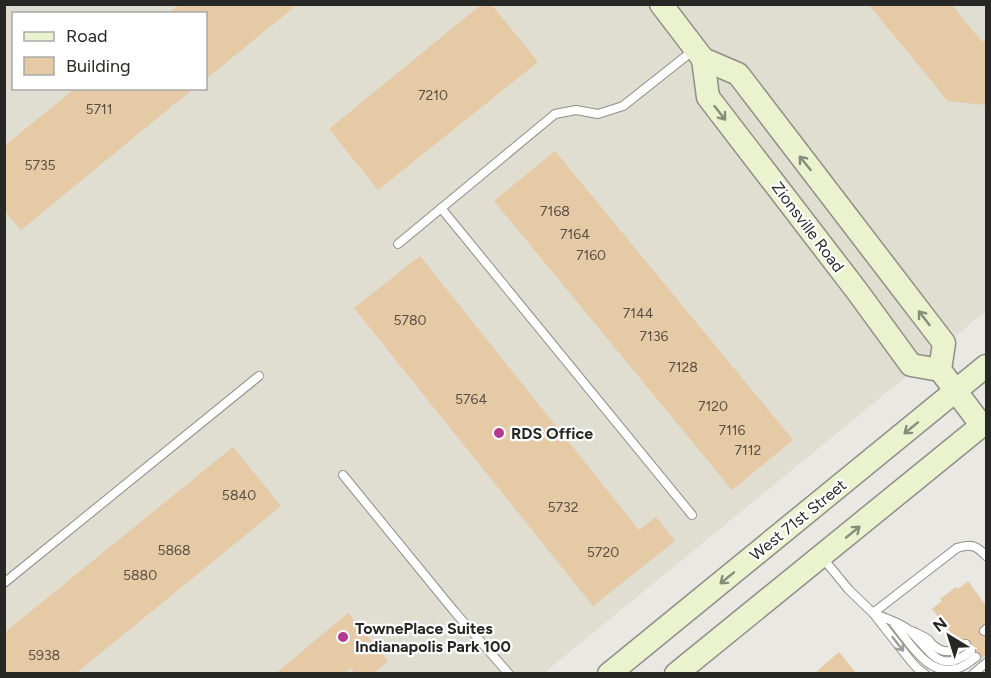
<svg xmlns="http://www.w3.org/2000/svg" width="991" height="678" viewBox="0 0 991 678" font-family="Figtree,sans-serif">
<rect width="100%" height="100%" fill="#e9e8e3"/>
<!-- built -->
<path fill="#e0ddd1" fill-rule="evenodd" d="M4,5H986V311L544,673H5ZM14,14H206V88H14Z"/>
<!-- building -->
<g fill="#e6c9a5">
<polygon points="179,4 298,4 206,79 206,14 168,14"/>
<polygon points="482,4 491,4 538,62 378,190 329,129"/>
<polygon points="869,5 952,5 981,41 986,41 986,105 948,101"/>
<polygon points="76,88 194,88 21,230 4,210 4,146"/>
<polygon points="555,151 793,440 732,490 494,201"/>
<polygon points="420,256 639,530 656,517 675,541 593,606 354,308"/>
<polygon points="233,447 281,506 75,674 4,674 4,633"/>
<polygon points="968,581 986,606 986,623 981,628 986,634 986,655 979,661 964,641 960,644 932,609 942,601 940,599 956,587 958,589"/>
<polygon points="348,613 388,661 373,674 355,674 351,668 344,674 275,674"/>
<polygon points="839,652 857,674 814,674"/>
</g>
<g fill="none" stroke-linecap="round" stroke-linejoin="round">
<defs>
<g id="service">
<polyline points="441,208 692,515"/>
<polyline points="398,244 555,114 576,110 598,114 623,106 695,49"/>
<polyline points="343,475 454,611 509,674"/>
<polyline points="822,557 849,590 873,613 910,660 918,669 925,674"/>
<polyline points="4,583 259,376"/>
<path d="M873,613L957,548C971,543 977,546 986,556"/>
<path d="M876,614C886,619 902,623 910,631C931,651 939,676 971,651"/>
<path d="M895,625C910,643 928,676 956,669C963,667 970,662 976,657"/>
<path d="M912,631C916,633 921,635 926,638C931,641 929,641 933,645C944,655 955,652 966,644"/>
<polyline points="984,631 986,629"/>
<polyline points="973,674 986,663"/>
</g>
<g id="secondary">
<polyline points="661,4 703,59 738,74 944,343 940,370 982,426"/>
<polyline points="703,59 708,97 857,291 911,365 940,370"/>
<polyline points="609,674 986,366"/>
<polyline points="676,674 986,422"/>
</g>
</defs>
<!-- service casing -->
<use href="#service" stroke="#8f8e89" stroke-width="10"/>
<!-- secondary casing -->
<use href="#secondary" stroke="#8f8e89" stroke-width="25"/>
<!-- service -->
<use href="#service" stroke="#fff" stroke-width="8"/>
<!-- secondary -->
<use href="#secondary" stroke="#eaf2ce" stroke-width="22"/>
</g>
<!-- one-way arrows -->
<defs><path id="oneway-shaft" d="M-6 0H5M1.5-3L5.5 0L1.5 3" fill="none" stroke-width="1.6" stroke-linecap="round" stroke-linejoin="round" transform="scale(1.5)"/></defs>
<g stroke="#888c7a">
<use href="#oneway-shaft" transform="translate(720 113) rotate(52)"/>
<use href="#oneway-shaft" transform="translate(805 163) rotate(-129)"/>
<use href="#oneway-shaft" transform="translate(924 318) rotate(-128)"/>
<use href="#oneway-shaft" transform="translate(911 428) rotate(141)"/>
<use href="#oneway-shaft" transform="translate(853 532) rotate(-39)"/>
<use href="#oneway-shaft" transform="translate(727 578) rotate(141)"/>
</g>
<use stroke="#9e9e9d" href="#oneway-shaft" transform="translate(898 644) rotate(52)"/>
<!-- markers -->
<g fill="#b33a8f" stroke="#fff" stroke-width="2">
<circle cx="499" cy="433" r="6"/>
<circle cx="343" cy="637" r="6"/>
</g>
<g text-anchor="middle" dominant-baseline="central" stroke-width="4.5" stroke-linejoin="round" paint-order="stroke">
<!-- number labels -->
<g font-size="14" fill="#575045">
<text x="433" y="95">7210</text>
<text x="99" y="109">5711</text>
<text x="40" y="165">5735</text>
<text x="555" y="211">7168</text>
<text x="575" y="234">7164</text>
<text x="591" y="255">7160</text>
<text x="638" y="313">7144</text>
<text x="410" y="320">5780</text>
<text x="654" y="336">7136</text>
<text x="683" y="367">7128</text>
<text x="471" y="399">5764</text>
<text x="713" y="406">7120</text>
<text x="732" y="430">7116</text>
<text x="748" y="450">7112</text>
<text x="239" y="495">5840</text>
<text x="563" y="507">5732</text>
<text x="174" y="550">5868</text>
<text x="603" y="552">5720</text>
<text x="140" y="575">5880</text>
<text x="44" y="655">5938</text>
</g>
<!-- street labels -->
<g font-size="16" fill="#272725" stroke="#fff">
<text transform="translate(808 227) rotate(53)">Zionsville Road</text>
<text transform="translate(798 520) rotate(-39)">West 71st Street</text>
</g>
<!-- poi labels -->
<g font-size="16" font-weight="bold" fill="#272725" stroke="#fff" text-anchor="start">
<text x="511" y="433">RDS Office</text>
<text x="355" y="628">TownePlace Suites<tspan x="355" dy="18">Indianapolis Park 100</tspan></text>
</g>
</g>
<!-- border -->
<rect width="991" height="678" fill="none" stroke="#272725" stroke-width="12"/>
<!-- legend -->
<rect x="12" y="12" width="195" height="78" fill="#ffffff" stroke="#a9a9a8" stroke-width="1.5"/>
<rect x="24" y="32" width="30" height="9" fill="#eaf2ce" stroke="#a9a9a8" stroke-width="1.5"/>
<text x="66" y="42" font-size="18" fill="#272725">Road</text>
<rect x="24" y="57" width="30" height="18" fill="#e6c9a5" stroke="#a9a9a8" stroke-width="1.5"/>
<text x="66" y="72" font-size="18" fill="#272725">Building</text>
<!-- north arrow -->
<g transform="translate(949 636) rotate(322)" stroke="#ffffff" stroke-width="4.5" paint-order="stroke">
<path d="M0-4.5L10 22L0 15L-10 22Z" fill="#272725"/>
<text y="-9" font-size="16" font-weight="bold" text-anchor="middle" fill="#272725">N</text>
</g>
</svg>
